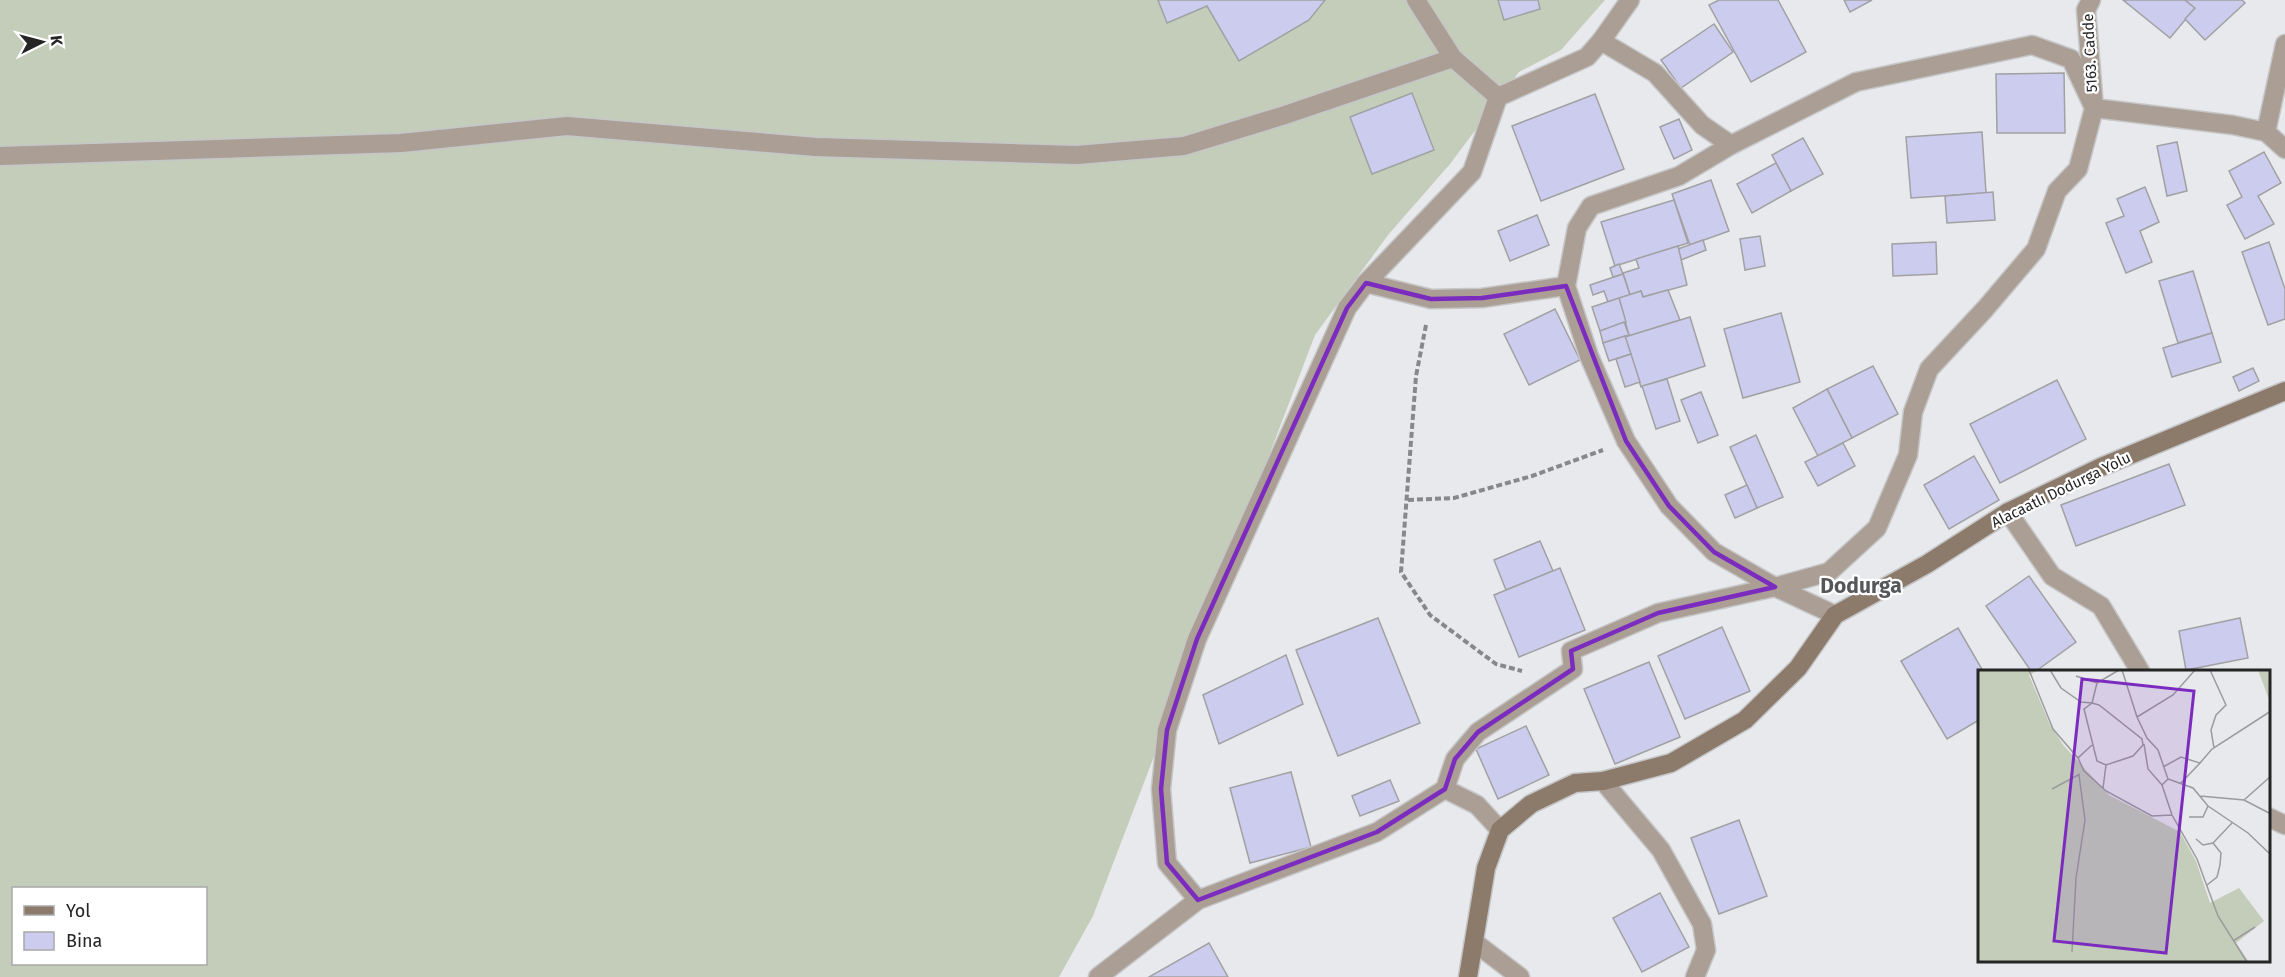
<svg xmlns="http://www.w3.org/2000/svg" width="2285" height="977" viewBox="0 0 2285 977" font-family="'Fira Sans',sans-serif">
<rect width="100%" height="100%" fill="#e8e9ec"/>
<!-- grass -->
<path fill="#c4cdb9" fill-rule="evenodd" d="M0,0H1605L1561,50L1519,72L1450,164L1388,235L1315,335L1093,916L1059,977H0ZM14,888H206V964H14Z"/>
<!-- building -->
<g fill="#cccdee" stroke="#a1a1a4" stroke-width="1.5">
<polygon points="1158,0 1325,0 1309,20 1239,61 1207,6 1167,23"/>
<polygon points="1498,0 1538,0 1540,9 1504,20"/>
<polygon points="1719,0 1778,0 1806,52 1751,82 1709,5"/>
<polygon points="1844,0 1872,0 1850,12"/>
<polygon points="2123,0 2185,0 2195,8 2170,38"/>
<polygon points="2185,0 2242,0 2245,3 2205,40 2185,19 2195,8"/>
<polygon points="1714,24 1733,52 1681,88 1661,60"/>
<polygon points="2064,73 2065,133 1997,133 1996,74"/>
<polygon points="1412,93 1434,150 1372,174 1350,117"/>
<polygon points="1595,94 1624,169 1541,201 1512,126"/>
<polygon points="1679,119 1692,150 1674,159 1660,127"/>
<polygon points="1982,132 1986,193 1911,198 1906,137"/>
<polygon points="1803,138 1823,174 1791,191 1772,155"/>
<polygon points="2177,142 2187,191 2167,196 2157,146"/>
<polygon points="2264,152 2281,183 2258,196 2274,224 2245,239 2227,205 2242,197 2229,171"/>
<polygon points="1776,163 1791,191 1752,213 1737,184"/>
<polygon points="1711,180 1729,231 1690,245 1672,194"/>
<polygon points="2145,187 2159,222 2140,231 2152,262 2126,273 2106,223 2124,216 2117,199"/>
<polygon points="1993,192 1995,220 1947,223 1945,196"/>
<polygon points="1674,200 1688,243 1615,266 1601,222"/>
<polygon points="1537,215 1549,245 1510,261 1498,231"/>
<polygon points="1760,236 1765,266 1745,270 1740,239"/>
<polygon points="1703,240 1706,250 1681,260 1678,249"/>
<polygon points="1936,242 1937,274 1893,276 1892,244"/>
<polygon points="2269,242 2285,289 2285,319 2268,325 2242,252"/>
<polygon points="1678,246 1687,285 1643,297 1641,291 1630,295 1623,273 1639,268 1636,259"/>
<polygon points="1619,264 1623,274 1613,277 1610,268"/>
<polygon points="2193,271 2212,333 2178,343 2159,281"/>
<polygon points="1623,274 1630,295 1608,302 1604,291 1593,295 1590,285"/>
<polygon points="1668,290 1680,320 1629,336 1619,298 1641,291 1643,297"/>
<polygon points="1619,298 1626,322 1600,331 1592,307"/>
<polygon points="1555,309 1580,360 1529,385 1504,334"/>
<polygon points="1781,313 1800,382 1743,398 1724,329"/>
<polygon points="1690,317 1705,366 1641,387 1625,337"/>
<polygon points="1624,322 1629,335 1603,343 1600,331"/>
<polygon points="2212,333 2221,362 2172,377 2163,348"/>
<polygon points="1625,336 1631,354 1609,361 1603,343"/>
<polygon points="1631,354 1640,382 1625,387 1616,359"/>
<polygon points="1873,366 1898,414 1852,438 1827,389"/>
<polygon points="2253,368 2259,381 2239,391 2233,377"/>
<polygon points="1667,379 1680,421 1656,429 1642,386"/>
<polygon points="2057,380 2086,439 2000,483 1970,424"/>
<polygon points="1827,389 1852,438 1818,456 1793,408"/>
<polygon points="1701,392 1718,435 1698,443 1681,400"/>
<polygon points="1756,435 1783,497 1757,508 1730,447"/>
<polygon points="1843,443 1855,466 1818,486 1805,462"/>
<polygon points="1974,456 1999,500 1949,529 1924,485"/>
<polygon points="2169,464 2185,505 2076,546 2061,505"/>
<polygon points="1747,485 1757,508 1735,518 1725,495"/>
<polygon points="1540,541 1553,571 1506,590 1494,560"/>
<polygon points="1560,568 1585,630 1519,657 1494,595"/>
<polygon points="2029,576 2076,642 2036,671 2031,671 1986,606"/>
<polygon points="1378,618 1420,723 1338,756 1296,650"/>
<polygon points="2240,618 2248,658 2186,670 2179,631"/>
<polygon points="1722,627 1750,691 1685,719 1658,656"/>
<polygon points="1958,628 1983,671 1979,671 1979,720 1947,739 1901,661"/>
<polygon points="1286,655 1303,704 1219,744 1203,695"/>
<polygon points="1649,662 1680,737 1615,764 1584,689"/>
<polygon points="1526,726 1549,775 1498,799 1476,749"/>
<polygon points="1291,772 1311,847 1250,863 1230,788"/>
<polygon points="1390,780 1399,801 1360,816 1352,796"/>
<polygon points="1739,820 1767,896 1719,914 1691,838"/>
<polygon points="1660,893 1689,947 1642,972 1613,918"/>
<polygon points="1209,943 1228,977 1149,977"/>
</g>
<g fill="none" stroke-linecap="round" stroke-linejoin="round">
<defs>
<g id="street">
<polyline points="1416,0 1453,58 1498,97"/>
<polyline points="2091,0 2086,10 2094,108 2078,169 2057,191 2036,249 1985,309 1929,369 1913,412 1908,455 1877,528 1829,572 1775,587 1714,552 1669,506 1626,441 1589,356 1566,286 1577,228 1591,206 1679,176 1731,145 1856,82 2032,45 2071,59 2094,108 2233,125 2266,132 2285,149"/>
<polyline points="1601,41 1630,0"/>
<polyline points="2266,132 2285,44"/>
<polyline points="0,156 401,143 567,126 816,147 1077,155 1184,146 1285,115 1453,58"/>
<polyline points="1366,283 1431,299 1482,298 1566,286"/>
<polyline points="2008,512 2052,576 2101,606 2140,671"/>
<polyline points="1603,781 1661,850 1702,924 1706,950 1695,977"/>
<polyline points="1445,789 1455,759 1478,732 1573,669 1571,651 1658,613 1775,587 1835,615"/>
<polyline points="2268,817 2285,825"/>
<polyline points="1198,900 1167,863 1161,789 1167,730 1197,639 1347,308 1366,283 1472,172 1498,97 1587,57 1601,41 1655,73 1702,125 1731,145"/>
<polyline points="1474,942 1520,977"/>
<polyline points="1098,977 1198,900 1377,832 1445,789 1477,805 1500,830"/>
</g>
<polyline id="secondary" points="1468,977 1486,868 1500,830 1531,804 1575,783 1603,781 1671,763 1745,720 1798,668 1835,615 1927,564 2008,512 2101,467 2285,391"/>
</defs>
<!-- street casing -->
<use href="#street" stroke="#c5c6c8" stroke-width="21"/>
<!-- secondary casing -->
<use href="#secondary" stroke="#c5c6c8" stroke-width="21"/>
<!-- path -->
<g stroke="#88888a" stroke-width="4" stroke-dasharray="6 3" stroke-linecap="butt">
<polyline points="1426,325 1416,376 1401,572 1430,615 1496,664 1522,671"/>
<polyline points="1408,500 1454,498 1532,476 1603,450"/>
</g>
<!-- street -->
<use href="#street" stroke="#ab9e94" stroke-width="18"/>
<!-- secondary -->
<use href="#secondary" stroke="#8c7a6b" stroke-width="18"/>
</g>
<!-- marked area -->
<path fill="none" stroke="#7b2cbf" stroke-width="4.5" stroke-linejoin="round" d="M1366,283L1431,299L1482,298L1566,286L1626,441L1669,506L1714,552L1775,587L1658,613L1571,651L1573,669L1478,732L1455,759L1445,789L1377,832L1198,900L1167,863L1161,789L1167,730L1197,639L1347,308Z"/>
<g text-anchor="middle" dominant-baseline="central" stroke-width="4.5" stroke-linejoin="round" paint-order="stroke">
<!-- street labels -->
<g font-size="15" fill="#252526" stroke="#fff">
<text transform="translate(2090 53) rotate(-93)">5163. Cadde</text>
<text transform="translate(2061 490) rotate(-26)">Alacaatlı Dodurga Yolu</text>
</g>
<!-- district labels -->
<g font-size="21" font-weight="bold" fill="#565759" stroke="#fff">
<text x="1861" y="586">Dodurga</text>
</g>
</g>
<!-- overview -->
<g transform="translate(1978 670)">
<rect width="292" height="292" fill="#e8e9ec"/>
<path d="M0,0H61L51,5L72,55L86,76L131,125L202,162L218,191L232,233L261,218L286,251L258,273L271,292H0ZM280,0H292V32Z" fill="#c4cdb9"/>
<path fill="none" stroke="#9a9b9d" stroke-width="1.5" d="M51,0L75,59L100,88M72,0L83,18L103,32L114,33L121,35L164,69L165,75L155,86L128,95L119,91L106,39L114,33L119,13L141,0M144,0L159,47L169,68L180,80L190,109L215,118L230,136L270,163L293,185M232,0L248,35L238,45L233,60L236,78M98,6L119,13M159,47L195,25L217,0M166,74L170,99L184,115M114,75L100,88L106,101L128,121L174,146L194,145M222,93L234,79L293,41M185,97L203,87L222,93L202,114M190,109L184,115L194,145L219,189L240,246L269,292M125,118L128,95M74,119L102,104M222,126L266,130L293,144M266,130L293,106M211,147H225L230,136M218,169L225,175L235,173M229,215L239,207L242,195L243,183L235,173L254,153M255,271L277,257M94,282L98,208L107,150L101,105"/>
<path fill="#7b2cbf" fill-opacity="0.15" stroke="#7b2cbf" stroke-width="3" d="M104,9L216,21L188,283L76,271Z"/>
<rect width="292" height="292" fill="none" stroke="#252526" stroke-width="3"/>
</g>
<!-- legend -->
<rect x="12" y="887" width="195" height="78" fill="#ffffff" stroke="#a8a8a8" stroke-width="1.5"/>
<rect x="24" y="906" width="30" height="9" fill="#8c7a6b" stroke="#a8a8a8" stroke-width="1.5"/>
<text x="66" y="917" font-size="18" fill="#252526">Yol</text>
<rect x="24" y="932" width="30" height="18" fill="#cccdee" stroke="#a8a8a8" stroke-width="1.5"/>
<text x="66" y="947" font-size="18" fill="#252526">Bina</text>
<!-- north arrow -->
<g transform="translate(42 42) rotate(84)" stroke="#ffffff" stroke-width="4.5" paint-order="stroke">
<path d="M0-4.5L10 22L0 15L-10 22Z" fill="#252526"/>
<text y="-9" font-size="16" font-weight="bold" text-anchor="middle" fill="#252526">K</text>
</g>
</svg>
